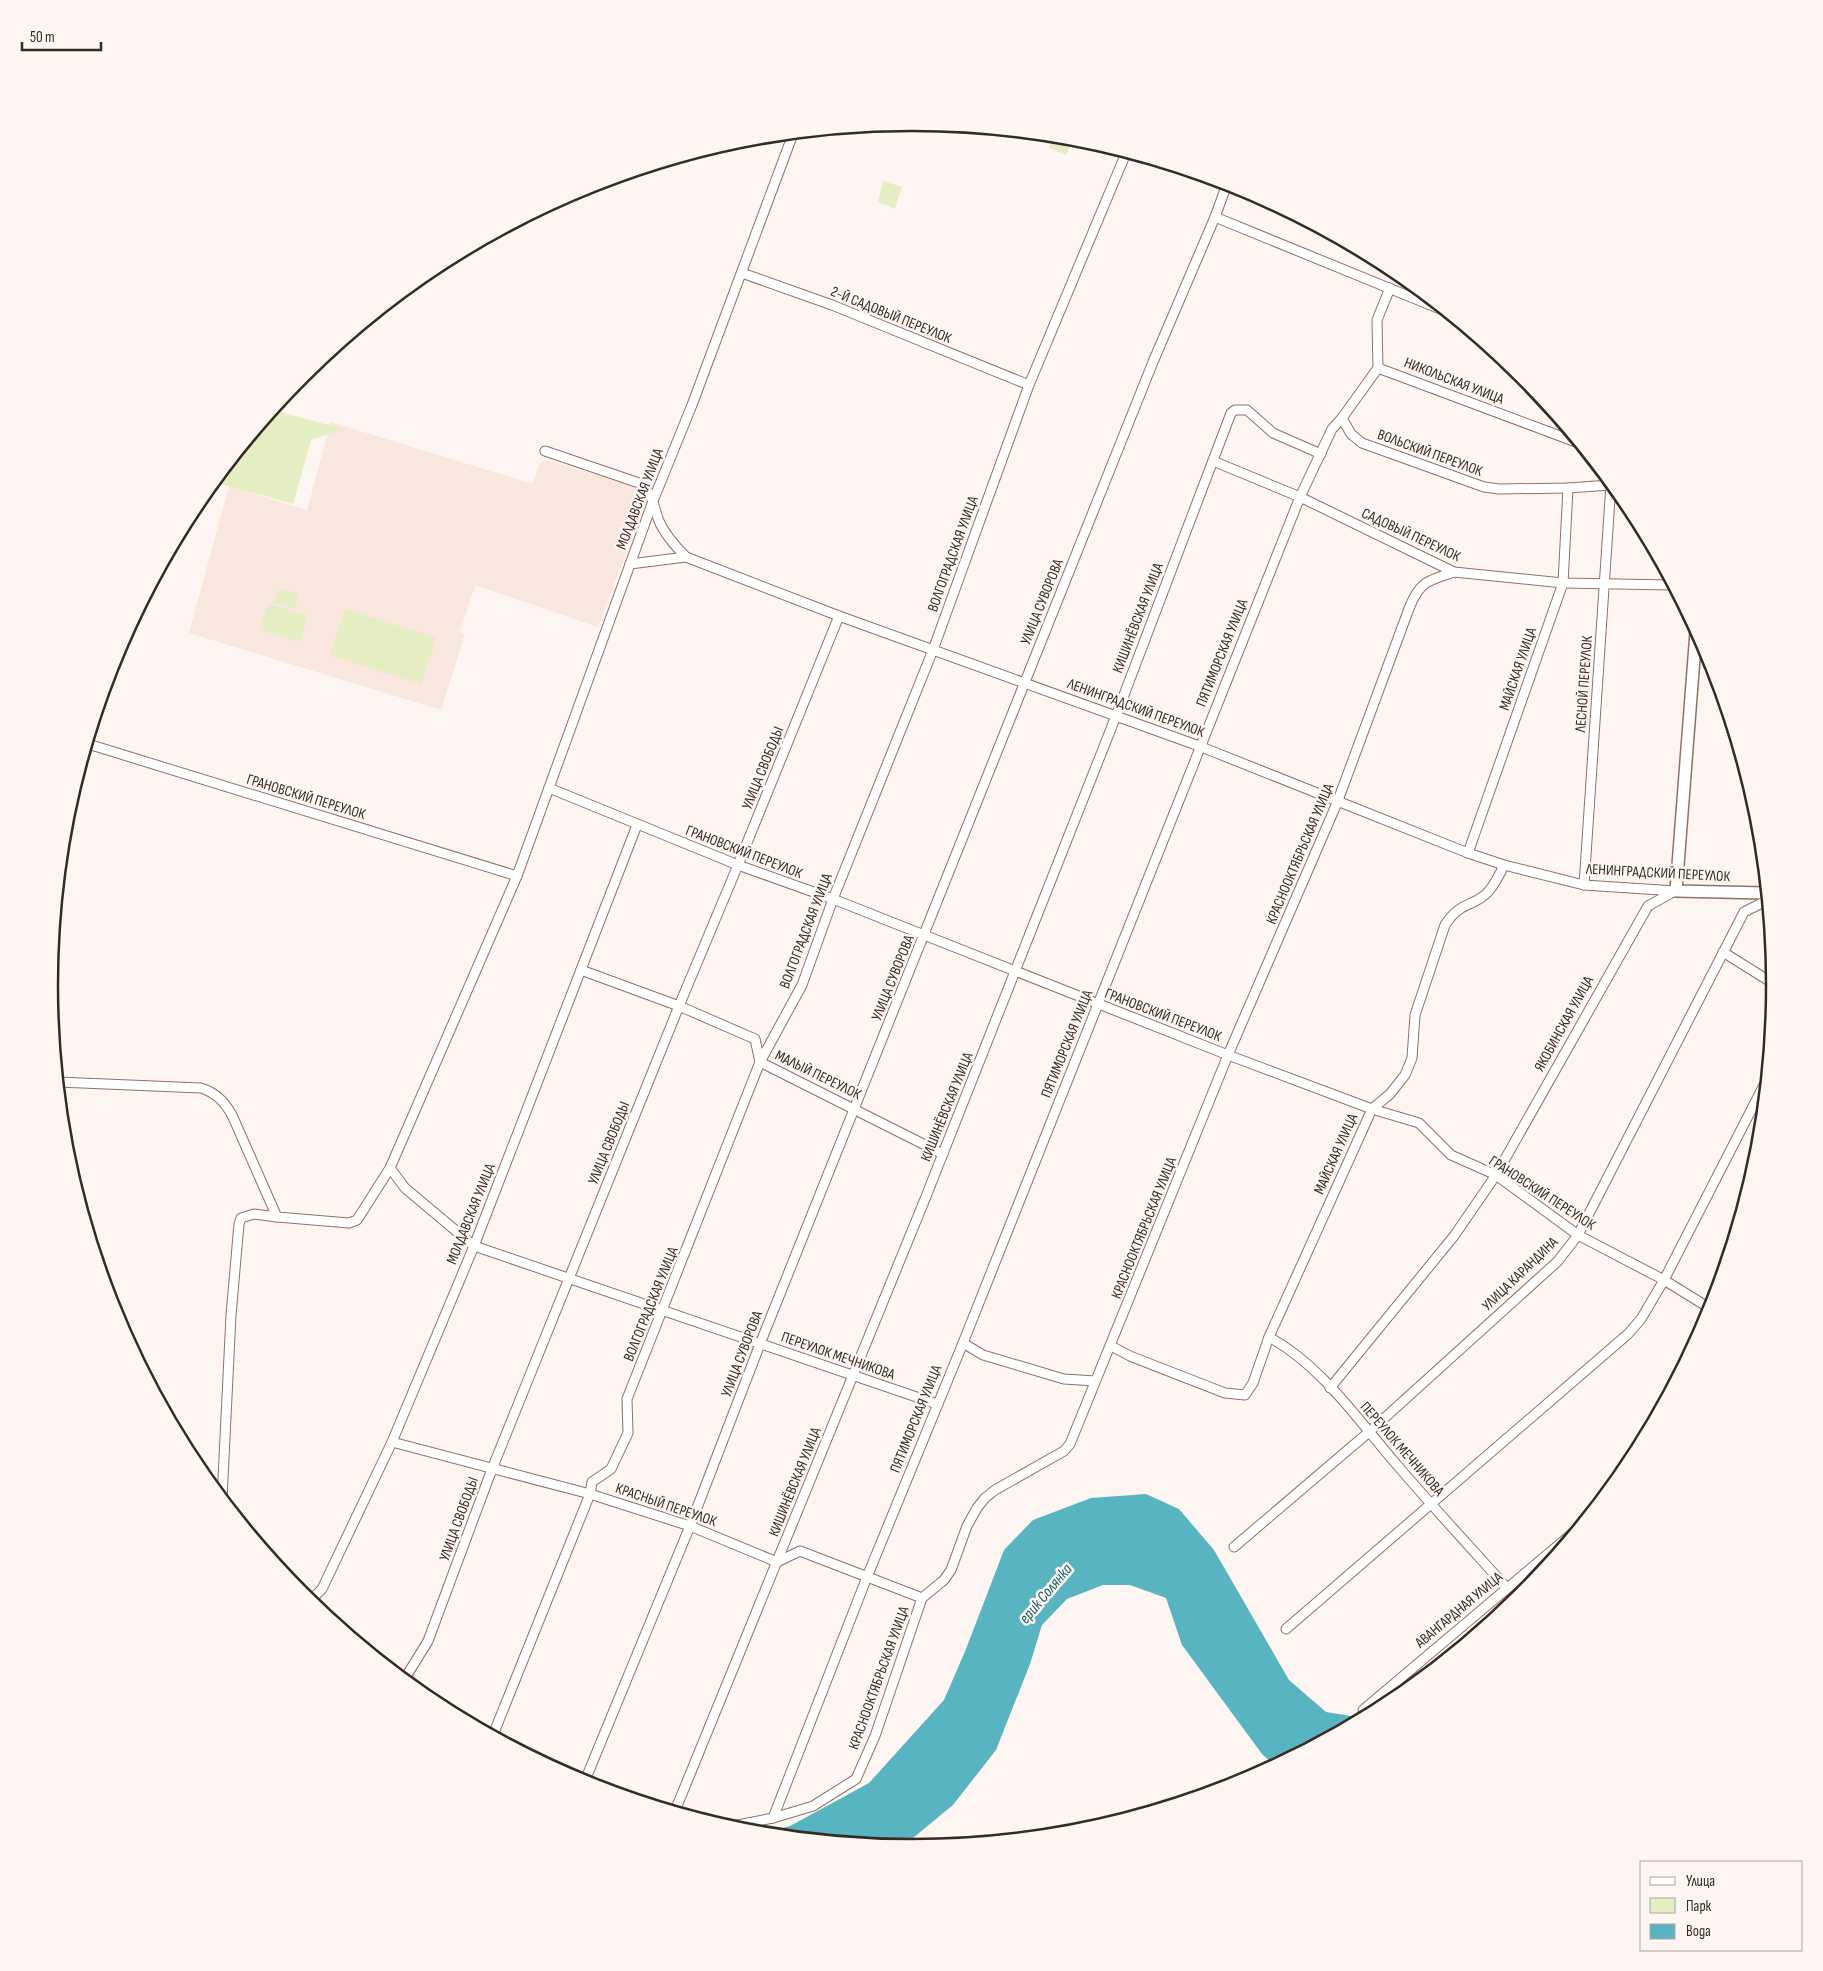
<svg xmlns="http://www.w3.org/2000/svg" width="1823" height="1971" viewBox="0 0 1823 1971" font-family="'Sofia Sans Condensed',sans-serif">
<rect width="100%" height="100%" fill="#fdf5f2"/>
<!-- built -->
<polygon fill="#f9e6de" points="331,422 533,484 539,465 543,461 550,461 631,485 639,490 644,495 645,503 598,627 475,585 460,632 465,634 441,710 189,633 229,486 307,510"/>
<!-- green -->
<g fill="#e4eec2">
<polygon points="1054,137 1073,139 1066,155 1049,148"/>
<polygon points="883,181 902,187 895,209 878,202"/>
<polygon points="273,410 343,429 311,440 293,504 218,483 220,475"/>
<polygon points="278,589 299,594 295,608 274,603"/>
<polygon points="268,604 308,616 300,642 260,630"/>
<polygon points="345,609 436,638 421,684 330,655"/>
</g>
<!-- water -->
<polygon fill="#59b4c2" points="1146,1494 1179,1509 1214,1550 1289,1680 1326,1712 1363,1718 1274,1765 1262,1754 1182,1645 1166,1598 1130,1585 1103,1585 1067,1599 1042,1625 1030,1664 996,1750 953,1805 902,1847 762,1834 790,1826 869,1783 944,1700 966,1649 1004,1550 1033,1520 1091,1498"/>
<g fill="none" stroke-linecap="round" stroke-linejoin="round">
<defs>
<g id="minor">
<polyline points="793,134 692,405 653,501 517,876 390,1168 405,1188 474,1246 937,1404"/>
<polyline points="1215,217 1440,309"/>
<polyline points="742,273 832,305 1029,385"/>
<polyline points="1378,368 1576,442"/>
<polyline points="1342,418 1351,434 1362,443 1484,487 1499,489 1568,488 1611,485"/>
<path d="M545,451L642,484C653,494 654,508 659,521C665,535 675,546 686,557L839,616L1199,746L1468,853L1504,865L1584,885L1676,891"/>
<polyline points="1213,461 1300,497 1454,572 1563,583 1671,585"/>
<polyline points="630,564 686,557"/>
<polyline points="88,744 517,876"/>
<polyline points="549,788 738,865 833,899 1228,1055 1372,1109 1419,1123 1451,1155 1496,1175 1578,1235 1664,1280 1711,1309"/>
<polyline points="1468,853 1563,583 1568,488"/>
<polyline points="1584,885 1611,484"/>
<polyline points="1723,952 1774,984"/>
<polyline points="581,970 679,1006 755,1039 760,1062 943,1154"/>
<path d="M58,1082L201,1088C216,1093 224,1101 232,1115L277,1217L349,1223L357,1220L390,1168"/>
<path d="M1269,1337C1321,1365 1359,1421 1397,1465C1433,1507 1470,1547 1507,1588"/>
<polyline points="963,1343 983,1355 1064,1379 1095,1381"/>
<path d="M1111,1346L1130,1356L1225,1393L1245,1395L1253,1383L1269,1337L1372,1109L1390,1094L1405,1075L1412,1058L1415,1015L1445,925C1460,901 1474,907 1488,892C1495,884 1500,874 1504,865"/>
<polyline points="1330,1388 1454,1236 1496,1175 1648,906 1675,891"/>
<polyline points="392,1442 590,1494 690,1526 777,1562 800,1551 922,1598"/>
<polyline points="222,1499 231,1315 239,1224 241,1218 254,1214 277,1217"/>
<polyline points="1234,1547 1369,1432 1558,1261 1578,1235 1744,912 1766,901"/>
<polyline points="309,1602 322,1589 392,1442 474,1246 637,825"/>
<polyline points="1286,1629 1628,1334 1641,1319 1664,1280 1764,1085"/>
<polyline points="404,1680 428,1641 492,1469 679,1006 738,865 839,616"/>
<polyline points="1363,1710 1574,1532"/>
<polyline points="493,1735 590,1494 592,1482 611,1469 628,1433 627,1399 760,1062 802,985 833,899 933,650 1029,385 1126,153"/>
<polyline points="584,1783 690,1526 760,1344 1153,362 1215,217 1227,184"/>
<polyline points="675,1811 925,1199 1116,716 1231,413 1235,410 1247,410 1273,433 1321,454"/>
<polyline points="773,1818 867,1577 963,1343 1300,497 1332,429 1342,418 1378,368 1377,320 1390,288"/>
<path d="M727,1827L773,1818L813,1806L856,1779L875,1736L922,1598L944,1580L951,1570L967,1526L977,1508L985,1498L995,1490L1064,1451L1070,1444L1228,1055L1337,803L1410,606C1421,580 1429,581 1454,572"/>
</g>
<polyline id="tertiary" points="1696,632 1676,891 1765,893"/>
</defs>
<!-- minor casing -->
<use href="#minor" stroke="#937062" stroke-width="11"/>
<!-- tertiary casing -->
<use href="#tertiary" stroke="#937062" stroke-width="14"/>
<!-- minor -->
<use href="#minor" stroke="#fff" stroke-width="9"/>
<!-- tertiary -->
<use href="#tertiary" stroke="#fff" stroke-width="11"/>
</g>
<g text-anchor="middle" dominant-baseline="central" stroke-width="5" stroke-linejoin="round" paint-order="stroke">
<!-- street labels -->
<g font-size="15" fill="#372923" stroke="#fdf5f2">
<text transform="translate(891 315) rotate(22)">2-Й САДОВЫЙ ПЕРЕУЛОК</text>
<text transform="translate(1454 381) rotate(21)">НИКОЛЬСКАЯ УЛИЦА</text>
<text transform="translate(1430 453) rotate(20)">ВОЛЬСКИЙ ПЕРЕУЛОК</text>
<text transform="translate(640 499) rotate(-69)">МОЛДАВСКАЯ УЛИЦА</text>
<text transform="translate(1411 535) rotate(25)">САДОВЫЙ ПЕРЕУЛОК</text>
<text transform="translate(953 554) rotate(-70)">ВОЛГОГРАДСКАЯ УЛИЦА</text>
<text transform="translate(1042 602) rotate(-68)">УЛИЦА СУВОРОВА</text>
<text transform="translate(1138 618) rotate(-69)">КИШИНЁВСКАЯ УЛИЦА</text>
<text transform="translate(1222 653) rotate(-68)">ПЯТИМОРСКАЯ УЛИЦА</text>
<text transform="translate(1518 669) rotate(-71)">МАЙСКАЯ УЛИЦА</text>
<text transform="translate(1584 684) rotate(-86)">ЛЕСНОЙ ПЕРЕУЛОК</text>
<text transform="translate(1136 708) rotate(20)">ЛЕНИНГРАДСКИЙ ПЕРЕУЛОК</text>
<text transform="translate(763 768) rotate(-68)">УЛИЦА СВОБОДЫ</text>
<text transform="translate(306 797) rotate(17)">ГРАНОВСКИЙ ПЕРЕУЛОК</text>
<text transform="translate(744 852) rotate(21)">ГРАНОВСКИЙ ПЕРЕУЛОК</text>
<text transform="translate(1300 854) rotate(-67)">КРАСНООКТЯБРЬСКАЯ УЛИЦА</text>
<text transform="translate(1658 873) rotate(3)">ЛЕНИНГРАДСКИЙ ПЕРЕУЛОК</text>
<text transform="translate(806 931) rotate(-69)">ВОЛГОГРАДСКАЯ УЛИЦА</text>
<text transform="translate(893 978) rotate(-68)">УЛИЦА СУВОРОВА</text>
<text transform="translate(1163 1015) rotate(21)">ГРАНОВСКИЙ ПЕРЕУЛОК</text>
<text transform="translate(1564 1024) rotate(-61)">ЯКОБИНСКАЯ УЛИЦА</text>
<text transform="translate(1067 1044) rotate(-68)">ПЯТИМОРСКАЯ УЛИЦА</text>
<text transform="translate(818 1075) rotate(26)">МАЛЫЙ ПЕРЕУЛОК</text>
<text transform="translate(947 1107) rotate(-68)">КИШИНЁВСКАЯ УЛИЦА</text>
<text transform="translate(609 1143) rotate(-68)">УЛИЦА СВОБОДЫ</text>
<text transform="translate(1336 1154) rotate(-66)">МАЙСКАЯ УЛИЦА</text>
<text transform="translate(1542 1193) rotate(33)">ГРАНОВСКИЙ ПЕРЕУЛОК</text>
<text transform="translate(471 1214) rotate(-68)">МОЛДАВСКАЯ УЛИЦА</text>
<text transform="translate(1144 1228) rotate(-68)">КРАСНООКТЯБРЬСКАЯ УЛИЦА</text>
<text transform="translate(1520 1274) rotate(-44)">УЛИЦА КАРАНДИНА</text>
<text transform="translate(651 1304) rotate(-68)">ВОЛГОГРАДСКАЯ УЛИЦА</text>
<text transform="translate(742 1354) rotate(-69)">УЛИЦА СУВОРОВА</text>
<text transform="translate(838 1356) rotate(19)">ПЕРЕУЛОК МЕЧНИКОВА</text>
<text transform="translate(916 1419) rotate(-68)">ПЯТИМОРСКАЯ УЛИЦА</text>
<text transform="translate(1402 1449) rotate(49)">ПЕРЕУЛОК МЕЧНИКОВА</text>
<text transform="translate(795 1482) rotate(-68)">КИШИНЁВСКАЯ УЛИЦА</text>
<text transform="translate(666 1505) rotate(19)">КРАСНЫЙ ПЕРЕУЛОК</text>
<text transform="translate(459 1519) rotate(-70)">УЛИЦА СВОБОДЫ</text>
<text transform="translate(1459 1610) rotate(-40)">АВАНГАРДНАЯ УЛИЦА</text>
<text transform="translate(879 1678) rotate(-70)">КРАСНООКТЯБРЬСКАЯ УЛИЦА</text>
</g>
<!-- water labels -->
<g font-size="16" font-style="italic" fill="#135f69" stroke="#fdf5f2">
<text transform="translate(1046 1594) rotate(-50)">ерик Солянка</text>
</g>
</g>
<!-- crop -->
<path d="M0 0H1823V1971H0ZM58 985a854 854 0 1 1 1708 0a854 854 0 1 1-1708 0Z" fill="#fdf5f2" fill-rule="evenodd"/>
<path fill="none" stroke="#372923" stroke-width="2.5" d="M58 985a854 854 0 1 1 1708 0a854 854 0 1 1-1708 0Z"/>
<!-- legend -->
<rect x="1640" y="1861" width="162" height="90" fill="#fdf5f2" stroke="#aea39f"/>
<rect x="1650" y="1877" width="25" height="8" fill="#ffffff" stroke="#aea39f"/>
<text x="1686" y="1886" font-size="15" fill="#372923">Улица</text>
<rect x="1650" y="1898" width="25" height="15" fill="#e4eec2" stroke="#aea39f"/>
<text x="1686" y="1911" font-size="15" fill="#372923">Парк</text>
<rect x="1650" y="1924" width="25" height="15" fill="#59b4c2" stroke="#aea39f"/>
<text x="1686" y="1936" font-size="15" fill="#372923">Вода</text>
<!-- scale -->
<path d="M22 42v8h79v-8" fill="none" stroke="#372923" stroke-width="2.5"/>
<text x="30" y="42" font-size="15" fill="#372923" stroke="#fdf5f2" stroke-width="4" paint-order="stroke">50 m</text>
</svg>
